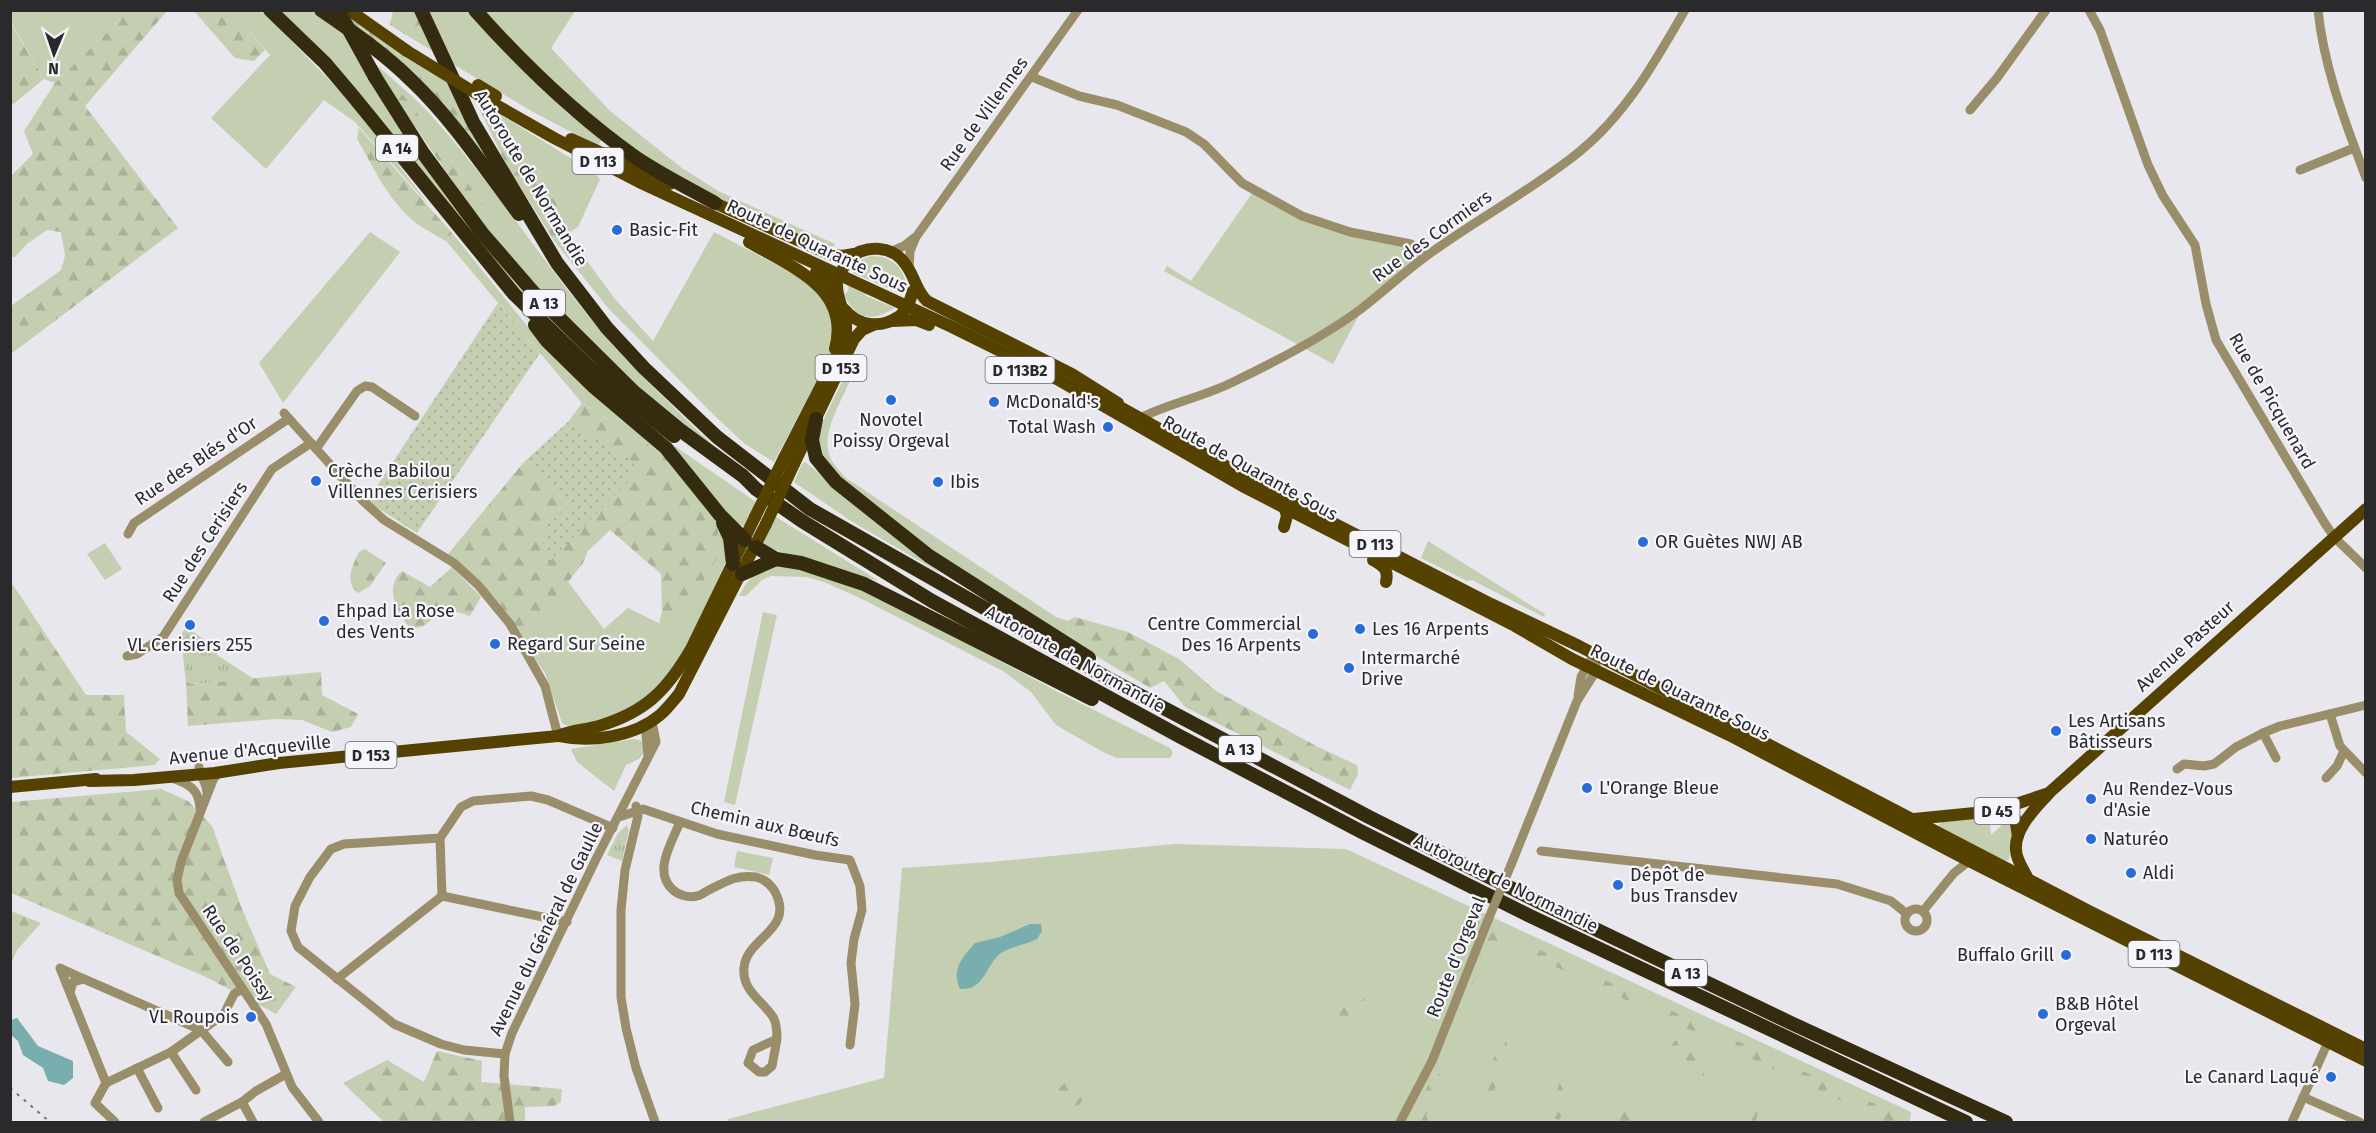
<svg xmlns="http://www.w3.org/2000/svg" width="2376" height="1133" viewBox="0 0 2376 1133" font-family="'Fira Sans',sans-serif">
<defs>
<pattern id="forest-firs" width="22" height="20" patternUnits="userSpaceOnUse" patternTransform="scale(1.5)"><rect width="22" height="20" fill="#c4ceb1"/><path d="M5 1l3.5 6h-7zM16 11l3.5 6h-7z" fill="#a9b198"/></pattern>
<pattern id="park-tufts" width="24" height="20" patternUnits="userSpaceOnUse" patternTransform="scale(1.5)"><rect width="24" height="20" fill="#c4ceb1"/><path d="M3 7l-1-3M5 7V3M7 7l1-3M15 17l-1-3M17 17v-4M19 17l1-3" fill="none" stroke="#a9b198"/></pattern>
<pattern id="garden-dots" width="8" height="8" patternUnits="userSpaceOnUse" patternTransform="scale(1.5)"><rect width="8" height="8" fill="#c4ceb1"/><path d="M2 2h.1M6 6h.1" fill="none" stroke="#a9b198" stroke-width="1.8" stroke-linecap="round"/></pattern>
</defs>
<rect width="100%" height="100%" fill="#e8e7ed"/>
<!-- grass -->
<g fill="#c4ceb1">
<polygon points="10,11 129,11 55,83 44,79 11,22"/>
<polygon points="232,11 260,11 277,26 354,106 429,205 355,122 324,100 266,169 211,118 270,55"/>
<polygon points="276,11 311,11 343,34 423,164 455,208 540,306 537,310"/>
<polygon points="428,11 469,11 569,115 587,124 603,136 598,146 533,112 453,64"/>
<polygon points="480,11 575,11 551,48 610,111 682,168 718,191 835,244 832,248 672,178 570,101"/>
<path d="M373,62C391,78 411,94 427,111C488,177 537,254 594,323C634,371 680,413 725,457C707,443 688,430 670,416C601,361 536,289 480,220L483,204L409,102L386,85Z"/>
<polygon points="504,117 593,172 600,179 578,227 567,234 615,299 653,341 714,232 807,281 823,297 830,315 832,342 829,358 774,462 745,444 716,417 609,309 555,242 567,234 548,198 531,177 542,172 532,163 522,161 506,137"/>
<polygon points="1255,189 1292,209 1351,232 1415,242 1430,257 1359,315 1333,364 1164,271 1167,266 1191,281"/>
<polygon points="370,232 400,252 283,403 259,363"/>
<polygon points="452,233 528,327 669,458 582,403 447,242"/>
<path d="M871,256C893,256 904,268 907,289L902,294L853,273L861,260Z"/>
<path d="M849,283L862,289L866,296L895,308C872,322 857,320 844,295L848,291Z"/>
<path d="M850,381C841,402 819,436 831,459C834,465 841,472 846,478L1056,617L1068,621L1069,640L948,564L830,470L820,453L818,437L819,429L842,382Z"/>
<path d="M657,434L756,502L747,527C725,524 699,476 684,459C676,450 666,442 657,434Z"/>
<polygon points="805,462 814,469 942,574 851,521 794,482 802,464"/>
<polygon points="713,515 725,533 727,559 684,652 667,679 642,700 607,720 568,726 562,723 545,673 522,640 568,582 604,629 628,608 673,630"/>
<polygon points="776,517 879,581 799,560 762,544"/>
<polygon points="1428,541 1545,614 1544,617 1472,580 1467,581 1421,558"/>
<polygon points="105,543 122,569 105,580 87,554"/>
<path d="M791,564L867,590L1058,692L1170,748L1173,753L1170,758H1117L1105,753L1056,725L1031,692L1003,671L862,599L824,582L806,577L771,576L762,580L746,596H739C752,570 764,567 791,564Z"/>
<polygon points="763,612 777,615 735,805 724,802"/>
<polygon points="634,739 642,741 644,752 639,759 626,765 614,791 577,762 571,749"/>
<polygon points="2006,816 2014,828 2009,859 2006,861 1939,828 1939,825 1942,822 1989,817 1991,835 2003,824 1998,817"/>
<polygon points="1174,844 1346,849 1911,1112 1910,1122 728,1122 728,1119 884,1078 902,868 990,862"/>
<polygon points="737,851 773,858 769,875 734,867"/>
</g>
<!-- forest -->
<g fill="url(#forest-firs)">
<polygon points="129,11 167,11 85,106 178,228 11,354 11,306 61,270 65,256 61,232 47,230 27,244 15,257 11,257 11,176 33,154 24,131 55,83"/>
<polygon points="194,11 232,11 265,50 254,61 235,58"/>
<polygon points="393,11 414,11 434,52 390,25"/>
<polygon points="350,19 448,82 491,163 488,164 354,28"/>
<polygon points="10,22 44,79 11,106 10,106"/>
<polygon points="386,85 398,90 409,102 483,204 480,220"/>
<polygon points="475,100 504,117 506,137 522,161 532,163 542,172 532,177 547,198 560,199 567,234 555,242 508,168"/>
<path d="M359,128L452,233L447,242C432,233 414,224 402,210C383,189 371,163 357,139Z"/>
<polygon points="582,403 669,458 713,515 718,530 717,558 697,592 689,591 673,631 659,623 662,612 661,574 610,530 587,552 583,563 522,640 448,554 524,462 569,506 641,468 568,422"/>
<path d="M365,549L386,563L370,586L358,593C344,581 352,567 359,552Z"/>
<path d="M452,567L481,597L470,616C463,614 453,610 446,611C432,613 432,627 411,629C398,614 383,588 402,571L430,587Z"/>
<polygon points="11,582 86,695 124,695 126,732 160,759 155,765 11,778"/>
<polygon points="1075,617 1128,632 1179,659 1216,691 1318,747 1357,765 1358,774 1350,790 1185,707 1164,681 1150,688 1069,640 1068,621"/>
<polygon points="321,672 322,695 358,714 351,727 332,732 302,720 276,719 188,726 186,682 192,684"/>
<polygon points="161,789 188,801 212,826 242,909 270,974 296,987 276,1014 206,977 11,893 11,802"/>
<polygon points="11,911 41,923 17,950 11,964"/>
<polygon points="1457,916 1480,921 1453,989 1447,996 1447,984 1463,929 1451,922"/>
<polygon points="1492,924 1499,924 1497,941 1467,993 1468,984"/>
<polygon points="1507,935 1903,1117 1903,1122 1887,1122 1507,944"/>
<polygon points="1365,999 1366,1007 1353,1015 1338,1028 1332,1022 1345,1005"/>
<path d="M1504,1036L1507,1044L1486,1122H1478C1488,1095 1488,1061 1504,1036Z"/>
<path d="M1676,1040C1691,1048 1697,1062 1706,1077L1702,1083L1696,1086L1682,1068L1672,1060L1669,1047Z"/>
<path d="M1570,1048L1568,1109L1559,1120L1554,1118C1555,1094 1563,1072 1564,1049Z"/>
<polygon points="437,1051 482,1061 481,1082 562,1089 561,1102 554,1106 525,1107 525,1122 384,1122 343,1083 387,1060 424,1082"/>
<polygon points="1436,1070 1441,1076 1426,1116 1429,1122 1410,1122"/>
<polygon points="1070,1078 1086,1096 1068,1119 1055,1099 1060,1087"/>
<polygon points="1612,1094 1625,1095 1643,1113 1649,1122 1621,1122"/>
<polygon points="1749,1094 1758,1110 1756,1122 1747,1122 1745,1099"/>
</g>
<!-- park -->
<g fill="url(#park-tufts)">
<polygon points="186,627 217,648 217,655 254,679 192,684 186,682 182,647 175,644"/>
<polygon points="627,825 629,830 622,861 607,855 618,833"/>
</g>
<!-- garden -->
<g fill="url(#garden-dots)">
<polygon points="498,303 540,353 417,533 367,501"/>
<polygon points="568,422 642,467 548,563 543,548 544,528 569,506 524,462"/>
</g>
<!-- water -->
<g fill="#78aeae">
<path d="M1030,924H1041L1042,931L1037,939C1027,944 1008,948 1001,953C985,965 985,991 960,989C951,969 962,958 975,943L1000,937Z"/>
<polygon points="17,1018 38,1046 73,1061 73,1078 64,1085 48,1081 43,1068 23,1055 18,1041 11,1035 11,1020"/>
</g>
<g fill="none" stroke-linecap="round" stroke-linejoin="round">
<!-- minor -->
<g stroke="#9a8d69" stroke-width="9">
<polyline points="2089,10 2100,30 2148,165 2163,196 2195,245 2206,304 2216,340 2324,522 2334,537 2366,568"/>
<path d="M2318,10C2324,69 2346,124 2366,178"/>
<polyline points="1032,77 1079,96 1117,105 1186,132 1204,144 1242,183 1302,216 1350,232 1411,244 1425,257"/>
<polyline points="1970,110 1997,78 2046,10"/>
<polyline points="2300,170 2354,148"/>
<polyline points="890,252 904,246 914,238"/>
<polyline points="909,270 910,251 916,237 1078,10"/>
<polyline points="284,413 363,501 384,520 454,563 478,585 510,624 545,686 558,736"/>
<path d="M1142,417C1171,403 1202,397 1231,383C1275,362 1322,338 1361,309C1383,292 1403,273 1425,257C1475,220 1531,191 1579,152C1626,114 1655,62 1685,10"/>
<polyline points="316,449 357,391 365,386 372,387 415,416"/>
<polyline points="128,534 134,523 288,419"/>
<polyline points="127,656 137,654 163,637 272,469 311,443"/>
<polyline points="1578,696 1581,677 1590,661"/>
<polyline points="2330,714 2340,746 2366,773"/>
<polyline points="647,724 646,734 648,756"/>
<polyline points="2263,733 2276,758"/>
<path d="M199,767C200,776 206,782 207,792"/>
<polyline points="2177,769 2184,764 2204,766 2214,764 2236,747 2263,733 2280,726 2366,705"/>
<polyline points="218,773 213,780 181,862 177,880 179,893 266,1024 292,1087 319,1122"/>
<path d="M172,778C189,784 199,789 200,808"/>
<polyline points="2326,778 2337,766 2344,751"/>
<polyline points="636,806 638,816 625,870 621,910 621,997 626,1028 636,1068 655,1122"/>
<polyline points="619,817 643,809 717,834 815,855 850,860 860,886 862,910 854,939 851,963 855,1004 850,1045"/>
<path d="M680,822C672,842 653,871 672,889C678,895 688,898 697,896C700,896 705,892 709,890C725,882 737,874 756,877C763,879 770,884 774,890C797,930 746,937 744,968C742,991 762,1000 773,1017C777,1023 777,1032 777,1039L753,1050L748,1063L759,1072H765L772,1066L777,1039"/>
<polyline points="440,838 442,896"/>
<polyline points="1541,851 1837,884 1891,901 1907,914"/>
<polyline points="1511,865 1577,701 1596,671 1596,655"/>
<circle cx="1916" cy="920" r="11"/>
<polyline points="1923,911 1954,873 1969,861"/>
<polyline points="84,979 60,968 106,1083"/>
<polyline points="337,979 442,896 567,922"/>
<polyline points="70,992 73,982 84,979 201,1030 228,1062"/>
<polyline points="171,1052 196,1090"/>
<polyline points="505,1054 464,1050 441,1044 394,1024 298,947 291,931 295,906 310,877 331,849 344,844 440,838 461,807 473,801 531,796 548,800 613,828"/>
<polyline points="137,1068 158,1108"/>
<polyline points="106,1083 171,1052 224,1014 234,994 242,989"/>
<polyline points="106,1083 95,1103 115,1122"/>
<polyline points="2303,1097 2360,1122"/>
<polyline points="242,1102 253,1122"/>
<polyline points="204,1122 242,1102 256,1091 286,1074"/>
<polyline points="510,1122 504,1076 505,1054 512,1033 596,859 656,742 653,727 647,724"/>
<polyline points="1400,1122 1432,1061 1488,920"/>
<polyline points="2292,1122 2328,1042"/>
</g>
<!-- major -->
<g stroke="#554200" stroke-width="12">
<polyline points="349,10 407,51"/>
<polyline points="478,85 496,96"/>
<polyline points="482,97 554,138 639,182 952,327 1057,379 1246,488 1515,626 1572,659 1729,735 1969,861 2366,1061"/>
<polyline points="571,139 670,184"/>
<polyline points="708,200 829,254 842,256 854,254"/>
<path d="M749,242C791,267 851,288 835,349"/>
<path d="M848,259C866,244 893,245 906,265C915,277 916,291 927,301L1072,374L1118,403"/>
<polyline points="816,272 828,279 837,292"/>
<path d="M844,309C858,326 880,329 898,317"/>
<polyline points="892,321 916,320 929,325"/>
<polyline points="1111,402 1269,490 1491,604 1579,646 2089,911 2366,1049"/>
<path d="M784,458L845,339C850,314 837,306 837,285"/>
<polyline points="794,464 854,339 862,330 873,325"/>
<polyline points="1284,527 1287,516 1285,509"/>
<path d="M1373,560C1383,566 1389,569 1386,582"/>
<path d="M558,736C591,743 634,737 660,715C667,709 673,701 679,694L766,524"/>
<path d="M89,781L134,780L215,773L279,763L558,736C572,730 585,730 599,726C646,712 667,690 691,649L755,517"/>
<polyline points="10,787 96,779"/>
<polyline points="1997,812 2015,818 2018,836"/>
<polyline points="1914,819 1995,811 2046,794"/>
<path d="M2027,877C2023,869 2016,859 2016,850C2014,828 2037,807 2050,792L2366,509"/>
</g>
<!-- highway -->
<g stroke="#352b0e" stroke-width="14">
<polyline points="270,10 325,63 353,96 514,294 590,368 674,436"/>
<path d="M321,10C353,32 385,54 412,81C453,120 485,169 519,214"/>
<polyline points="421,10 473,122 557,263 607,328 644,368 717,437 810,509 1111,680 1369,817 1537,901 1791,1023 2006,1122"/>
<path d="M475,10C523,64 576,115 635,157C660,174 688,188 715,203"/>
<polyline points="375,77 423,153 482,233 534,293 634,392 680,430 743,476 756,489 802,521 932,601 1181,737 1362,832 1530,916 1966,1122"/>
<polyline points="535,325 547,341 594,387 666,448 720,515 745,540"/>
<polyline points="816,419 812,440 816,458 836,482 929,556 1089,658"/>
<polyline points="723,523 730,538 733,564"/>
<polyline points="756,547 776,559 801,563 864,584 1092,699"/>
<polyline points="742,574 776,559"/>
</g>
<!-- rail -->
<polyline stroke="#707073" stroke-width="2" stroke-dasharray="3 6" stroke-linecap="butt" points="10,1088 50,1122"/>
<!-- minor-bridge -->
<polyline stroke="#9a8d69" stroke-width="9" points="1488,920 1511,865"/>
<!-- major-bridge -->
<g stroke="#554200" stroke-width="12">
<polyline points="407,51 482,97"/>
<polyline points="837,281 846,262"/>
<polyline points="901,315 909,303 913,291"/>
<polyline points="755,517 784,458"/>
<polyline points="766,524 794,464"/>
</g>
<!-- highway-bridge -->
<polyline stroke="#352b0e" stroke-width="14" points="338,10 375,77"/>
</g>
<!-- markers -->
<g fill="#276cd8" stroke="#f5f5fb" stroke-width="2">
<circle cx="617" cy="230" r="6"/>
<circle cx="891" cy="400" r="6"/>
<circle cx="994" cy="402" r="6"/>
<circle cx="1108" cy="427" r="6"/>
<circle cx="316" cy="481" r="6"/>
<circle cx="938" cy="482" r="6"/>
<circle cx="1643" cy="542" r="6"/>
<circle cx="324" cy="621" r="6"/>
<circle cx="190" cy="625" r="6"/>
<circle cx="1360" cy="629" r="6"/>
<circle cx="1313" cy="634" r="6"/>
<circle cx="495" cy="644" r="6"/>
<circle cx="1349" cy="668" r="6"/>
<circle cx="2056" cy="731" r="6"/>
<circle cx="1587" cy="788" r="6"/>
<circle cx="2091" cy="799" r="6"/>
<circle cx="2091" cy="839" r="6"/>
<circle cx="2131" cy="873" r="6"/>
<circle cx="1618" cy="885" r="6"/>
<circle cx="2066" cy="955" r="6"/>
<circle cx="2043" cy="1014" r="6"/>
<circle cx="251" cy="1017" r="6"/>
<circle cx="2331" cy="1077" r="6"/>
</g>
<g text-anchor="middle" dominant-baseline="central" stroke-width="4.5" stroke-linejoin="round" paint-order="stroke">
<!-- shield labels -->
<g fill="#f5f5fb" stroke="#67676a" stroke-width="1.5">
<rect x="376" y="135" width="42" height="26" rx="4.5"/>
<rect x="572.5" y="148" width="51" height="26" rx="4.5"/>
<rect x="523" y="290" width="42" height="26" rx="4.5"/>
<rect x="815.5" y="355" width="51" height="26" rx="4.5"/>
<rect x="985.5" y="357" width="69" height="26" rx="4.5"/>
<rect x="1349.5" y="531" width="51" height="26" rx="4.5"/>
<rect x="1219" y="736" width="42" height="26" rx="4.5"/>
<rect x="345.5" y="742" width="51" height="26" rx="4.5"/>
<rect x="1974.5" y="798" width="45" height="26" rx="4.5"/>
<rect x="2128.5" y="941" width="51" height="26" rx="4.5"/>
<rect x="1665" y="960" width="42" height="26" rx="4.5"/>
</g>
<g font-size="16" font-weight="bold" fill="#2a2a2c">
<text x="397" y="148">A 14</text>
<text x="598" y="161">D 113</text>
<text x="544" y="303">A 13</text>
<text x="841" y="368">D 153</text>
<text x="1020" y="370">D 113B2</text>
<text x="1375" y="544">D 113</text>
<text x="1240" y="749">A 13</text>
<text x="371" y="755">D 153</text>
<text x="1997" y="811">D 45</text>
<text x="2154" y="954">D 113</text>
<text x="1686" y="973">A 13</text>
</g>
<!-- street labels -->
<g font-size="18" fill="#2a2a2c" stroke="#f5f5fb">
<text transform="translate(984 114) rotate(-54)">Rue de Villennes</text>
<text transform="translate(531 178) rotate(59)">Autoroute de Normandie</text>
<text transform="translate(1432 236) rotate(-36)">Rue des Cormiers</text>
<text transform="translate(817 246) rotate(25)">Route de Quarante Sous</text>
<text transform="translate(2272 401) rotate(60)">Rue de Picquenard</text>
<text transform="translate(196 461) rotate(-34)">Rue des Blés d'Or</text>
<text transform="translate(1250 468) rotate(29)">Route de Quarante Sous</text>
<text transform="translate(205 542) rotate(-57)">Rue des Cerisiers</text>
<text transform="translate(2185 646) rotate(-42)">Avenue Pasteur</text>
<text transform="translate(1075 659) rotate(29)">Autoroute de Normandie</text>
<text transform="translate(1680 692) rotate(26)">Route de Quarante Sous</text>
<text transform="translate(250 750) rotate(-6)">Avenue d'Acqueville</text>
<text transform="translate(765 824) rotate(13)">Chemin aux Bœufs</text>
<text transform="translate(1506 883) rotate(26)">Autoroute de Normandie</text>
<text transform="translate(546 929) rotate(-64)">Avenue du Général de Gaulle</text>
<text transform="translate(238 953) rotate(56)">Rue de Poissy</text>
<text transform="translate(1456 957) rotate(-68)">Route d'Orgeval</text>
</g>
<!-- poi labels -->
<g font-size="18" fill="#2a2a2c" stroke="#f5f5fb" text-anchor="start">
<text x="629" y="230">Basic-Fit</text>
<text x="1006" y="402">McDonald's</text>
<text x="891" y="420" text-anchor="middle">Novotel<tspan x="891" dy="21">Poissy Orgeval</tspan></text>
<text x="1096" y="427" text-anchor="end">Total Wash</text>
<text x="328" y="471">Crèche Babilou<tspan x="328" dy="21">Villennes Cerisiers</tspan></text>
<text x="950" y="482">Ibis</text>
<text x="1655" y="542">OR Guètes NWJ AB</text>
<text x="336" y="611">Ehpad La Rose<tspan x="336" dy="21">des Vents</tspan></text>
<text x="1301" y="624" text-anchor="end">Centre Commercial<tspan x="1301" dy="21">Des 16 Arpents</tspan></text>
<text x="1372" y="629">Les 16 Arpents</text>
<text x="507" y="644">Regard Sur Seine</text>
<text x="190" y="645" text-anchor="middle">VL Cerisiers 255</text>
<text x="1361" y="658">Intermarché<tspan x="1361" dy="21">Drive</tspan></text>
<text x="2068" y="721">Les Artisans<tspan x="2068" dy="21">Bâtisseurs</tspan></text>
<text x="1599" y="788">L'Orange Bleue</text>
<text x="2103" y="789">Au Rendez-Vous<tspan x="2103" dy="21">d'Asie</tspan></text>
<text x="2103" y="839">Naturéo</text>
<text x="2143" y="873">Aldi</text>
<text x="1630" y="875">Dépôt de<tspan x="1630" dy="21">bus Transdev</tspan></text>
<text x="2054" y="955" text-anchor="end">Buffalo Grill</text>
<text x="2055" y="1004">B&amp;B Hôtel<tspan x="2055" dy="21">Orgeval</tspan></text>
<text x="239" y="1017" text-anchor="end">VL Roupois</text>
<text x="2319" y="1077" text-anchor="end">Le Canard Laqué</text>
</g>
</g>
<!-- border -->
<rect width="2376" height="1133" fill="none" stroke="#2a2a2c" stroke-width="24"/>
<!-- north arrow -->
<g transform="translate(54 54) rotate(182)" stroke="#f5f5fb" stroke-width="4.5" paint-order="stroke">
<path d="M0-4.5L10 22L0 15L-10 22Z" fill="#2a2a2c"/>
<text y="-9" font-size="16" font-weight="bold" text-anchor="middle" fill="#2a2a2c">N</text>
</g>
</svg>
